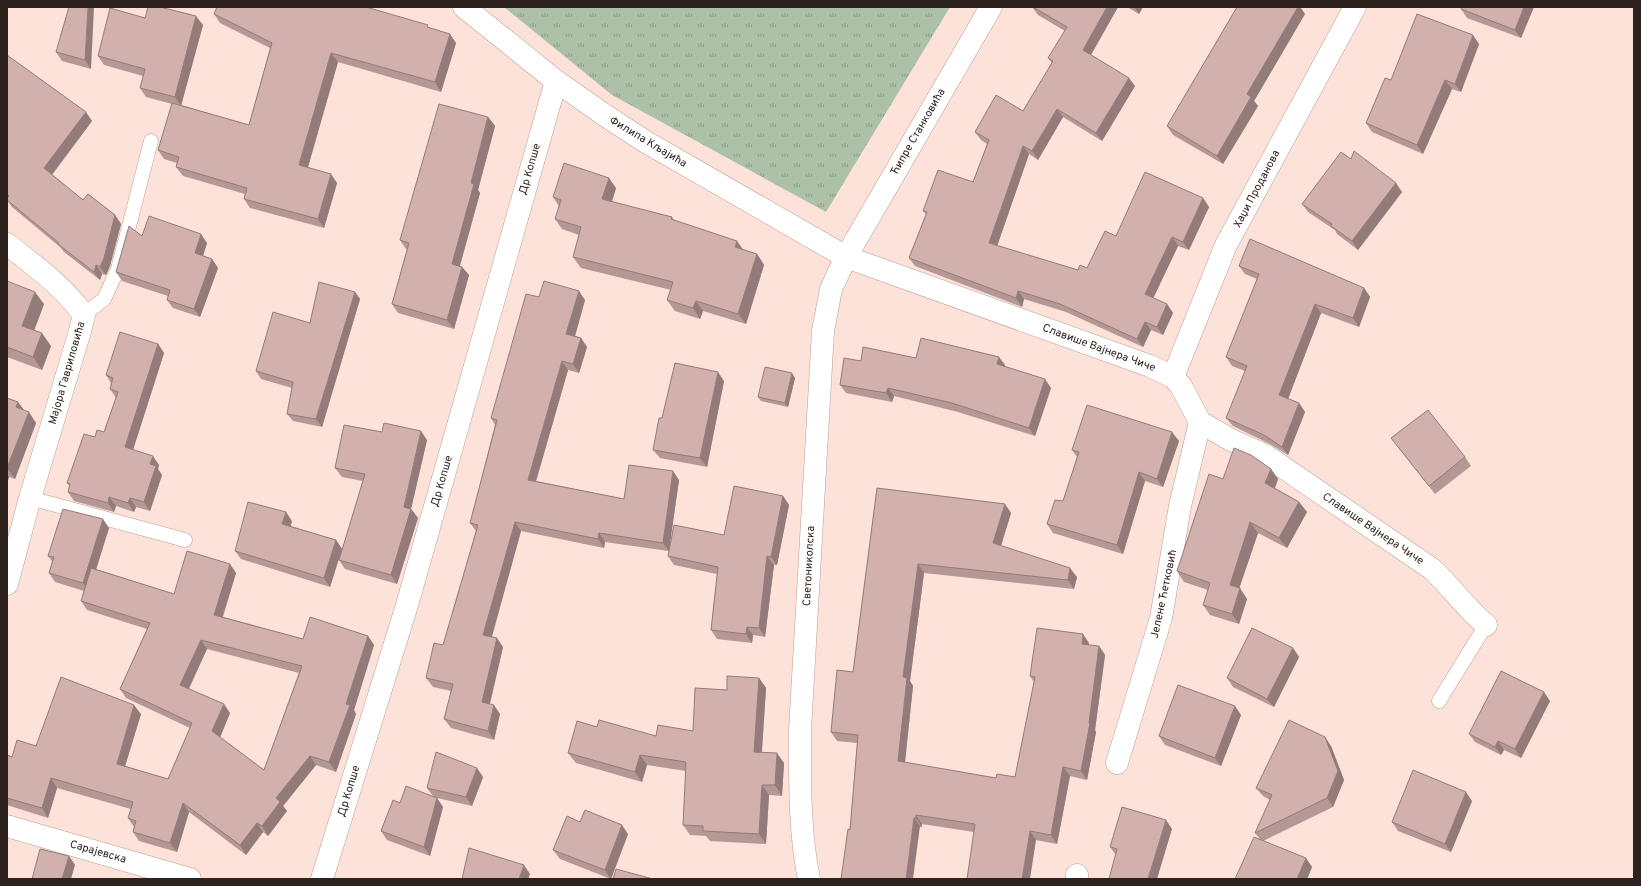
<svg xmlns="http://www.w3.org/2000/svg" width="1641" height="886" viewBox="0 0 1641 886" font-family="Overpass,sans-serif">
<defs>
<pattern id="park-tufts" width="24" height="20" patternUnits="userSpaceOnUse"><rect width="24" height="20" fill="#acc1a7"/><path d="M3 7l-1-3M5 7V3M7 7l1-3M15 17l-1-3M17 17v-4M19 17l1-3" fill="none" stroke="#8c9c87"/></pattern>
</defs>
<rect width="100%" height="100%" fill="#fce2d8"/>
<!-- park -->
<polygon fill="url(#park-tufts)" points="504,7 950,7 826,212 612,95"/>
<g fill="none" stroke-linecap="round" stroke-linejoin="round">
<defs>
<g id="service">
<polyline points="84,315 104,299 118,269 151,141"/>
<polyline points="30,498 185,540"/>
<polyline points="1439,701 1486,625"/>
</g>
<g id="minor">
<path d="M464,7L556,81L606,116L646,142L846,257L1150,366L1173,377L1181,386L1200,422L1231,440L1265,455L1432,569C1451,587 1466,608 1486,625"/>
<path d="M7,244C35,266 63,286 84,315L80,331L30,498L7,584"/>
<polyline points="1173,377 1226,245 1355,7"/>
<polyline points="1117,763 1161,618 1180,506 1200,422"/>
<polyline points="7,826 190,879"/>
<polyline points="322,879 407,605 556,81"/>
<path d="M809,879C799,830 800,780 800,730L823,331L831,289L846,257L991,7"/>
<polyline points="1077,879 1077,875"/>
</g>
</defs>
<!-- service casing -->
<use href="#service" stroke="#bc9d92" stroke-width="15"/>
<!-- minor casing -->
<use href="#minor" stroke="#bc9d92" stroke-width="23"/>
<!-- service -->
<use href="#service" stroke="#fff" stroke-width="14"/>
<!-- minor -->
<use href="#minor" stroke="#fff" stroke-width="22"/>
</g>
<!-- wall -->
<g fill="#b59795" fill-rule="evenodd">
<polygon points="69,7 91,69 62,61 56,52"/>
<polygon points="1032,7 1118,7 1091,55 1135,86 1102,141 1063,117 1038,160 1029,154 997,246 1078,270 1087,268 1116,236 1203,198 1209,207 1189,250 1178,246 1153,298 1167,304 1173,313 1163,335 1151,330 1143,347 1066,312 1024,299 1022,307 915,266 909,258 926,214 923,211 973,182 987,144 981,140 975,132 1023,111 1052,63 1048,58 1065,31 1038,15"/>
<polygon points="1127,7 1143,7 1139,14"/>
<polygon points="1237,7 1300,7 1305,14 1254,101 1258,106 1223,164 1173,135 1167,126"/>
<polygon points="1534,7 1521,38 1467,18 1461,9"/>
<polygon points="214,14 430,28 456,43 441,92 338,62 308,167 337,183 324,228 250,208 244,199 245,194 183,176 176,167 177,163 164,159 158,150 172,104 146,97 140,88 143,76 104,65 98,56 145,18 203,25 181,105 249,125 270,48 220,23"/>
<polygon points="1479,44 1461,92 1452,89 1423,154 1372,132 1366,123 1391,80"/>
<polygon points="7,55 92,121 52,175 83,200 115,215 121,224 110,266 106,275 102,274 100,280 64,252 60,247 12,207 7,200"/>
<polygon points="488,117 495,126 478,190 480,193 460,266 462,267 469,275 454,329 398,313 392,304 407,249 406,249 400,240"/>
<polygon points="1351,159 1402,192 1358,250 1337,234 1335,230 1308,212 1302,204"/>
<polygon points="616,188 612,202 672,217 674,220 743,250 757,254 764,265 746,324 703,311 700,319 675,311 667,300 671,290 581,268 573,257 579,235 562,229 555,219 559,206 553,197"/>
<polygon points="142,236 207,243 203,256 212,259 218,268 200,317 173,308 167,300 168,296 122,281 116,272"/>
<polygon points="1239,266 1364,288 1370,297 1359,327 1321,313 1288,399 1299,403 1305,412 1288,455 1270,444 1233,426 1226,418 1245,371 1232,366 1226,357 1257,279 1245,274"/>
<polygon points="7,281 44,304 34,330 51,346 42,370 7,357"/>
<polygon points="355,292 360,299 322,427 293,421 287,414 292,388 261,379 256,371 310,323"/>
<polygon points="539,297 585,300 575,336 581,338 587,347 579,373 568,370 536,481 624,499 679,480 670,541 724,535 783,496 789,505 777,565 774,565 765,637 753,635 752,643 717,639 711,630 717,574 674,565 668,556 668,551 605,542 604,548 521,531 491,637 503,647 490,704 500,714 494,740 451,728 444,719 451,691 433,687 426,678 443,645 476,531 470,523 495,425 491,418"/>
<polygon points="158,344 164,353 133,450 159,465 158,469 162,475 150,511 136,507 134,512 116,506 114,512 74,501 68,492 70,487 67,483 95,437 104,432 116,398 110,389 111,383 106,375"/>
<polygon points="916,358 1005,365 1005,367 1051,388 1035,436 958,412 894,396 892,402 846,393 840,385 861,361"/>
<polygon points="795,378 788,407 761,401 758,397"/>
<polygon points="724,381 707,467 660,458 653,450 662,418"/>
<polygon points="7,398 18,402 24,410 36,423 15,479 9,477 7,484"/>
<polygon points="1391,438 1465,457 1471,466 1435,494 1398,447"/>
<polygon points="427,440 411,509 418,518 397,584 345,569 339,560 363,481 342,477 335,468"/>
<polygon points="1179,441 1163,487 1145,481 1123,554 1053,533 1047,524 1063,501 1077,457 1072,450"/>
<polygon points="1271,469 1278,479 1275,488 1299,502 1307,512 1287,548 1258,533 1239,588 1247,599 1239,624 1210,615 1203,605 1208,590 1184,582 1177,571 1223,479"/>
<polygon points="877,488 1011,513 1001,546 1077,577 1074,589 924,573 910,681 913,686 905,763 996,778 1015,777 1034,682 1030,676 1089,643 1089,645 1099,646 1105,655 1095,730 1096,732 1087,780 1070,776 1057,844 1036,840 974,832 922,824 922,827 850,830 857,743 837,741 831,732 853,672"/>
<polygon points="292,521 290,526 336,540 342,549 330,587 241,559 235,551"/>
<path d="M109,528L96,569L174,594L236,573L223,617L303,639L368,636L374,645L354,710L356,714L336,772L316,765L283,806L287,811L268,836L263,832L246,855L189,812L177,852L139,841L133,832L134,827L128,818L131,809L57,788L48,818L7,805V755L12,757L36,746L141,714L125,766L168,779L190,728L126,698L120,689L147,629L87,610L81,601L84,591L55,582L49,573L52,561L48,556ZM207,649L299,673L264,770L220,737L230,713L189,689Z"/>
<polygon points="1293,648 1299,657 1274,707 1233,687 1227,678"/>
<polygon points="759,678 766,688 762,753 784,763 782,796 769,795 766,844 710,841 706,836 690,835 683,825 686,771 647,765 642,782 576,763 568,753 597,727 656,736 693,731 727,690"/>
<polygon points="1550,701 1521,758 1504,750 1501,755 1475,742 1469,734"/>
<polygon points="1241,715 1221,766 1165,745 1159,736"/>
<polygon points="1331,746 1344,780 1333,807 1263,841 1312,867 1307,879 1235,879 1260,839 1255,833 1270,800 1263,796 1256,788"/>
<polygon points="483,777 472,806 437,798 443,807 430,856 387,840 381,831 400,803 433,796 427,788"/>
<polygon points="1472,801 1451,852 1398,831 1392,822"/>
<polygon points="580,822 628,834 611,879 560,859 553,850"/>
<polygon points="1172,829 1116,855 1110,847"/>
</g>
<!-- shaded-wall -->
<g fill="#937b79">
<polygon points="88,7 94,7 91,69 85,60"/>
<polygon points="1107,7 1118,7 1089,58 1083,50"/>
<polygon points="1134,7 1143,7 1139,14"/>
<polygon points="1298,7 1300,7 1305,14 1254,101 1258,106 1223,164 1217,156 1247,94"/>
<polygon points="1524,7 1534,7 1521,38 1515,30"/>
<polygon points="196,16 203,25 181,106 175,97"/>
<polygon points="450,34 456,43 441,92 435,82"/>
<polygon points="1473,35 1479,44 1461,92 1455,84"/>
<polygon points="331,53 338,62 306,174 299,165"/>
<polygon points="1129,78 1135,86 1102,141 1096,133"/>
<polygon points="1445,80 1452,89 1423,154 1417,145"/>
<polygon points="1057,109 1063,117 1038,160 1032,151"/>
<polygon points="86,112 92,121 50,177 44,168"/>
<polygon points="488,117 495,126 478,190 480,193 458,272 452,264 471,183"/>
<polygon points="1023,146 1029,154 995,252 989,243"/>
<polygon points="331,174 337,183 324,228 318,219"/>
<polygon points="609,178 616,188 609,210 602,199"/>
<polygon points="1396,183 1402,192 1358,250 1352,241"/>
<polygon points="1203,198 1209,207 1189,250 1183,242"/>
<polygon points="115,215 121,224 110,266 106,275 100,267"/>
<polygon points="201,234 207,243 201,262 195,253"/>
<polygon points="1172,237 1178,246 1151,303 1145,294"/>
<polygon points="737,241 744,251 735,247"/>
<polygon points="757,254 764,265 746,324 738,314"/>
<polygon points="212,259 218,268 200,317 194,309"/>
<polygon points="96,265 102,274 100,280 94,272"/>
<polygon points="462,267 469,275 454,329 447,320"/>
<polygon points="1364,288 1370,297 1359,327 1353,318"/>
<polygon points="579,291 585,300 573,343 566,334"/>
<polygon points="1018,291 1024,299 1022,307 1016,298"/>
<polygon points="35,292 44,304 31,339 22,326"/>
<polygon points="355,292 360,299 322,427 316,419"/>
<polygon points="696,301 703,311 700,319 693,308"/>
<polygon points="1167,304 1173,313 1163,335 1157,327"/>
<polygon points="1315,304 1321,313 1286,404 1279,395"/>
<polygon points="1145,322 1151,330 1143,347 1137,339"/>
<polygon points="42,333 51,346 42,370 33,357"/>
<polygon points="581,338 587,347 579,373 573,364"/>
<polygon points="158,344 164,353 131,456 125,447"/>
<polygon points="999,357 1005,365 1003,373 997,364"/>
<polygon points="562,361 568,370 534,488 528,480"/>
<polygon points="718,372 724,381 707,467 700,458"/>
<polygon points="792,373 795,378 788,407 785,403"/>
<polygon points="1045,379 1051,388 1035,436 1029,428"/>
<polygon points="888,388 894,396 892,402 886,393"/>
<polygon points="18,402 26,413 16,407"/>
<polygon points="1299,403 1305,412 1288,455 1282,447"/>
<polygon points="29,412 36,423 15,479 7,468"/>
<polygon points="421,431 427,440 411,509 418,518 397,584 391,575 404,507"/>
<polygon points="1172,432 1179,441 1163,487 1157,479"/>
<polygon points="153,456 159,465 158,469 162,475 150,511 144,502 150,464"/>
<polygon points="1271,469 1278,479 1273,493 1265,483"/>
<polygon points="673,471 679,480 669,551 663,543"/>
<polygon points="1139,472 1145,481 1123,554 1117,545"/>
<polygon points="7,474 9,477 7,484"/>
<polygon points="783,496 789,505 777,565 771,557"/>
<polygon points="109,497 116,506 114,512 108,503"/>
<polygon points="130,498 136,507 134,512 128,503"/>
<polygon points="1299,502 1307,512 1287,548 1279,538"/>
<polygon points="1005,504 1011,513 999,552 993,543"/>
<polygon points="286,512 292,521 289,533 282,524"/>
<polygon points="103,519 109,528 89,592 83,583"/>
<polygon points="515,522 521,531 490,644 483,635"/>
<polygon points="1250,522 1258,533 1237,595 1230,585"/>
<polygon points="599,533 605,542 604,548 598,539"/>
<polygon points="336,540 342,549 330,587 324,578"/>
<polygon points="767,556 774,565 765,637 759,628"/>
<polygon points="230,564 236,573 220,624 214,615"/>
<polygon points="918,564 924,573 910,681 913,686 904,770 898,761 903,677"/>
<polygon points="1070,568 1077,577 1074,589 1068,580"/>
<polygon points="1240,588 1247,599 1239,624 1232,614"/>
<polygon points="747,627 753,635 752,643 746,634"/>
<polygon points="1083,634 1089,643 1088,653 1082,644"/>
<polygon points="368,636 374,645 354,710 356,714 336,772 329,762 346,704"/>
<polygon points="497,638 503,647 488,711 482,702"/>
<polygon points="201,640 207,649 186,694 180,685"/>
<polygon points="1099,646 1105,655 1095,730 1096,732 1087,780 1081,771 1089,723"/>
<polygon points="1293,648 1299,657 1274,707 1267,699"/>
<polygon points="759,678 766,688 761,762 754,752"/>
<polygon points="1544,692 1550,701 1521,758 1515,749"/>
<polygon points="224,704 230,713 219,740 212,731"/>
<polygon points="134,705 141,714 123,773 117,764"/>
<polygon points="494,705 500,714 494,740 488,731"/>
<polygon points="1235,706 1241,715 1221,766 1215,758"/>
<polygon points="1325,737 1331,746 1344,780 1333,807 1327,798"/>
<polygon points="1498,741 1504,750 1501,755 1495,747"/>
<polygon points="777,753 784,763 782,796 775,785"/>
<polygon points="640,755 647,765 642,782 635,772"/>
<polygon points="310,756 316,765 283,806 287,811 268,836 262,826 276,798"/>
<polygon points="1063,767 1070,776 1057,844 1051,835"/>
<polygon points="477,768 483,777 472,806 466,797"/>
<polygon points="51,778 57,788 48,818 42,808"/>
<polygon points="762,785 769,795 766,844 759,834"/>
<polygon points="1466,792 1472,801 1451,852 1445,844"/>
<polygon points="437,798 443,807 430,856 424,847"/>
<polygon points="183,803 189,812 177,852 170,843"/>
<polygon points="916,815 922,824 922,827 916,818"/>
<polygon points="914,818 920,826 913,879 906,879"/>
<polygon points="1166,820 1172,829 1157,879 1148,879"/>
<polygon points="257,823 263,832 246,855 240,845"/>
<polygon points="622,825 628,834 611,879 605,870"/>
<polygon points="1030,831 1036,840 1030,879 1022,879"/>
<polygon points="69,856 75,865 71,879 62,879"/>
<polygon points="1306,858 1312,867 1307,879 1297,879"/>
<polygon points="524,865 530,874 528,879 519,879"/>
</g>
<!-- building -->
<g fill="#d2b0ad" stroke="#937b79" fill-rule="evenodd">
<polygon points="69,7 88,7 85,60 56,52"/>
<polygon points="148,7 160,7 196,16 175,97 140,88 145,69 98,56 110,8 145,18"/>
<polygon points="217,7 366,7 428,25 427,27 450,34 435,82 331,53 299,165 331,174 318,219 244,199 247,188 176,167 179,157 158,150 172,103 249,125 272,43 214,14"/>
<polygon points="1033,7 1107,7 1083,50 1129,78 1096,133 1057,109 1032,151 1023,146 989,243 1078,270 1080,265 1087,268 1105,231 1116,236 1145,172 1203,198 1183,242 1172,237 1145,294 1167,304 1157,327 1145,322 1137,339 1060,304 1018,291 1016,298 909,258 927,212 923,211 938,170 973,182 989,140 975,132 996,95 1023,111 1053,61 1048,58 1067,27"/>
<polygon points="1237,7 1298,7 1247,94 1251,97 1217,156 1167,126"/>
<polygon points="1462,7 1524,7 1515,30 1461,9"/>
<polygon points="1417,14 1473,35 1455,84 1445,80 1417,145 1366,123 1385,78 1391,80"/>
<polygon points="7,55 86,112 44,168 83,200 88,194 115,215 104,258 100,267 96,265 94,272 58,244 59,243 7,200 7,198 9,196 7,194"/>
<polygon points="439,104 488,117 471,183 474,184 452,264 462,267 447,320 392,304 409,243 400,240"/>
<polygon points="1354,151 1396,183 1352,241 1331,226 1332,224 1302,204 1341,152 1351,159"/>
<polygon points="564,163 609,178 602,199 672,217 671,219 737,241 735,247 757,254 738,314 696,301 693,308 667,300 673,282 573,257 581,227 555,219 561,200 553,197"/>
<polygon points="149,216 201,234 195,253 212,259 194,309 167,300 170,290 116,272 129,226 142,236"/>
<polygon points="1250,239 1364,288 1353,318 1315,304 1279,395 1299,403 1282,447 1264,435 1226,418 1247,366 1226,357 1259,274 1239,266"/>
<polygon points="7,281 35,292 22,326 42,333 33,357 7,347"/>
<polygon points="544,281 579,291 566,334 581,338 573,364 562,361 528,480 624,499 629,465 673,471 663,543 599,533 598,539 515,522 483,635 497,638 482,702 494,705 488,731 444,719 453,684 426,678 434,643 443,645 478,525 470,523 497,420 491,418 526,294 539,297"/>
<polygon points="319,282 355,292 316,419 287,414 293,382 256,371 273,312 310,323"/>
<polygon points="120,332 158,344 125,447 153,456 150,464 156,466 144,502 130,498 128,503 109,497 108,503 68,492 70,484 67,483 84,434 95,437 97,430 104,432 118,392 110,389 113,378 106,375"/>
<polygon points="921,338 999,357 997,364 1045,379 1029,428 952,403 888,388 886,393 840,385 844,358 861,361 863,347 916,358"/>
<polygon points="675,363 718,372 700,458 653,450 659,418 662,418"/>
<polygon points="765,367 792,373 785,403 758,397"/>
<polygon points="7,398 18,402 16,407 29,412 7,468"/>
<polygon points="1087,405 1172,432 1157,479 1139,472 1117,545 1047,524 1055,500 1063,501 1079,452 1072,450"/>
<polygon points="1428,410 1465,457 1429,486 1391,438"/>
<polygon points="384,423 421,431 404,507 411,509 391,575 339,560 365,474 335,468 344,425 382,432"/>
<polygon points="1234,448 1251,455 1271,469 1265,483 1299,502 1279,538 1250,522 1230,585 1240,588 1232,614 1203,605 1210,583 1177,571 1209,474 1223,479"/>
<polygon points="734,486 783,496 771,557 767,556 759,628 747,627 746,634 711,630 718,567 668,556 674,525 724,535"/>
<polygon points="877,488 1005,504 993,543 1070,568 1068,580 918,564 903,677 907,678 898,761 996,778 997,774 1015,777 1035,677 1030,676 1037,628 1083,634 1082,644 1099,646 1089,723 1090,723 1081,771 1063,767 1051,835 1030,831 1022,879 967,879 975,824 916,815 916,818 914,818 906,879 841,879 848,829 850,830 858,735 831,732 837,670 853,672"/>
<polygon points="248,502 286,512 282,524 336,540 324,578 235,551"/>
<polygon points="63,509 103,519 83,583 49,573 54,557 48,556"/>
<path d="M187,551L230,564L214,615L303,639L310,617L368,636L346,704L350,705L329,762L310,756L276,798L280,802L262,826L257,823L240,845L183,803L170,843L133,832L136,821L128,818L133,802L51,778L42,808L7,798V755L12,757L17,740L36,746L61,677L134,705L117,764L168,779L192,723L120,689L150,623L81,601L91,568L174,594ZM201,640L302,666L264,770L212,731L224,704L180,685Z"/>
<polygon points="1252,628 1293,648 1267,699 1227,678"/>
<polygon points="1501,671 1544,692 1515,749 1498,741 1495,747 1469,734"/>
<polygon points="727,676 759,678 754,752 777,753 775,785 762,785 759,834 703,831 703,826 683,825 686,762 640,755 635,772 568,753 577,721 597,727 599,720 656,736 658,725 693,731 695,688 727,690"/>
<polygon points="1178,685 1235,706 1215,758 1159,736"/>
<polygon points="1289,720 1325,737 1338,771 1327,798 1255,833 1272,795 1256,788"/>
<polygon points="436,752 477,768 466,797 427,788"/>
<polygon points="1413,770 1466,792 1445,844 1392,822"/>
<polygon points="406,786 437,798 424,847 381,831 393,800 400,803"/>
<polygon points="1122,807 1166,820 1148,879 1109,879 1117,849 1110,847"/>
<polygon points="585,810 622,825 605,870 553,850 567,816 580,822"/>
<polygon points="1254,837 1306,858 1297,879 1235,879"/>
<polygon points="469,848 524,865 519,879 462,879"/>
<polygon points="40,849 69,856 62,879 32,879"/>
<polygon points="616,869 653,879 613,879"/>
</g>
<g text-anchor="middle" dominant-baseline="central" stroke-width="3.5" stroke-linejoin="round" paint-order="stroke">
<!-- street labels -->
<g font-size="11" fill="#2e221e" stroke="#fff">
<text transform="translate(918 132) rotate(-60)">Ћипре Станковића</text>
<text transform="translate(648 142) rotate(31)">Филипа Кљајића</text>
<text transform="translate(530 169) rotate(-74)">Др Копше</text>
<text transform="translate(1257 189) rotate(-62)">Хаџи Проданова</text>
<text transform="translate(1099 348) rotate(20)">Славише Вајнера Чиче</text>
<text transform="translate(67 373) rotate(-74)">Мајора Гавриловића</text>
<text transform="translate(442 481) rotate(-74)">Др Копше</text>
<text transform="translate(1373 529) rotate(34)">Славише Вајнера Чиче</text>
<text transform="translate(809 566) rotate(-87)">Светониколска</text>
<text transform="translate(1164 594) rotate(-78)">Јелене Ћетковић</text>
<text transform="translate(349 791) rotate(-73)">Др Копше</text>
<text transform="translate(98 852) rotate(16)">Сарајевска</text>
</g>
</g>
<!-- border -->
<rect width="1641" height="886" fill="none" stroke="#2e221e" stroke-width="16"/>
</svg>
